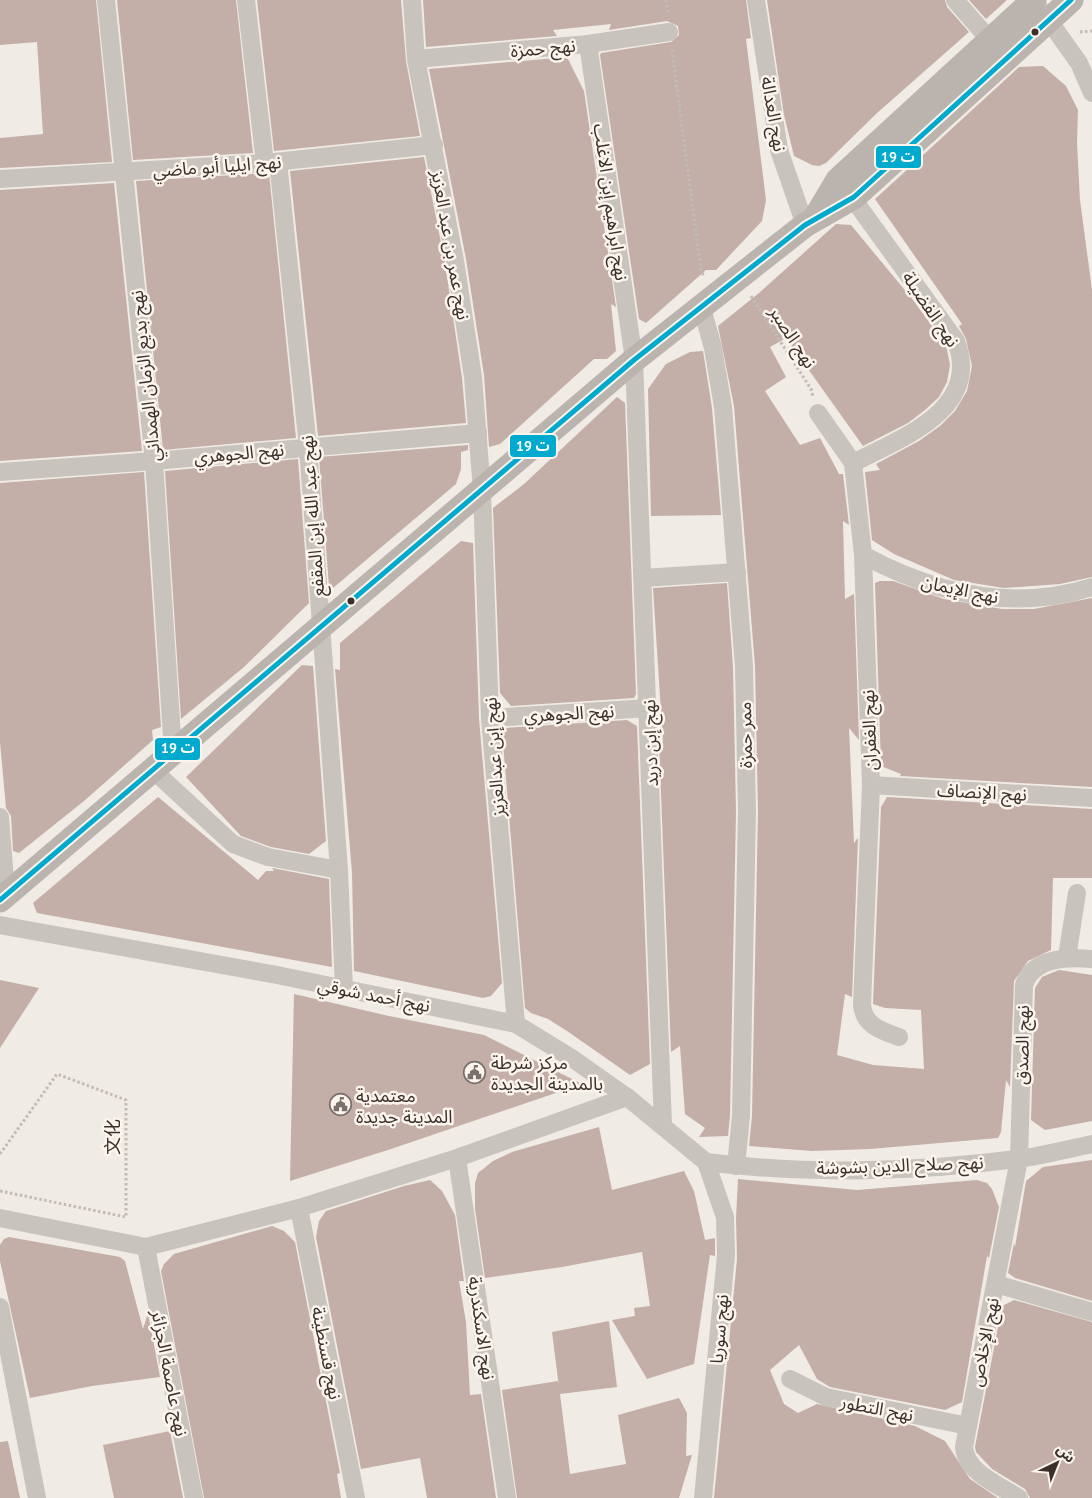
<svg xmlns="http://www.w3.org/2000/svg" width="1092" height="1498" viewBox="0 0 1092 1498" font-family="'PT Sans','Noto Sans Arabic','Noto Sans SC',sans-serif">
<rect width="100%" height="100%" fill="#f0ebe5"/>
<!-- building -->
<g fill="#c3afa7">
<polygon points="0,0 96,0 112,162 0,168 0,138 43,134 37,42 0,45"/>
<polygon points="117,0 236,0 253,153 133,160"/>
<polygon points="257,0 401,0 406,61 420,136 274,151"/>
<polygon points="423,0 746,0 751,38 746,39 766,200 762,221 716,270 706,270 646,323 639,319 600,55 601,53 671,42 679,35 678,26 667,21 609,30 611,24 553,30 557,36 426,47"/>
<polygon points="767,0 945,0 947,7 969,32 877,113 826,163 819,166 812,165 794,156 784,115"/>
<polygon points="969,0 1007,0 986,19"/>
<polygon points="567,57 584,91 616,307 611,304 616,351 607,359 594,359 500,444 489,447 484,375 466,259 429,69"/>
<polygon points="1043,66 1066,86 1078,110 1077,143 1080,200 1092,290 1092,577 1060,584 1004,588 954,580 894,554 872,540 865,472 880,470 876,464 919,441 940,426 955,411 967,391 972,366 966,339 959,326 962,324 875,199 1019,67"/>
<polygon points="424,157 445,263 462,378 466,423 318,436 290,171"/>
<polygon points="269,173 296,438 163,450 136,181"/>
<polygon points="114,183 142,451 0,461 0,190"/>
<polygon points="836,224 851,225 913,300 946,345 950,365 947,382 939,397 925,410 908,423 863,446 786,338 770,347 786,377 765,391 800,445 820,438 839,474 843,474 849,525 843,521 845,599 854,594 859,740 849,728 854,843 858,838 852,997 845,994 837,1055 873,1065 924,1069 921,1010 885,1008 873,1004 881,807 887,797 1092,809 1092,878 1053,878 1051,950 1028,961 1014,981 1010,1087 1006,1080 1001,1132 998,1138 870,1149 812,1151 749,1146 752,1116 758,811 755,666 734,406 718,326 759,293"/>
<polygon points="703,351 712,408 721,515 651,516 648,389 666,364 690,352"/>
<polygon points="617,397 625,403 636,694 634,698 511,706 500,693 493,508 524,484"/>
<polygon points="468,445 468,450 461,452 461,469 456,484 333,588 329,586 319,457"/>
<polygon points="298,459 309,603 244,667 181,719 165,471"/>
<polygon points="144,472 161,727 152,730 153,740 84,801 19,853 13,851 11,816 6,808 0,742 0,483"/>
<polygon points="461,541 473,543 479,719 502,983 491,996 483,998 354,971 352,873 335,669 340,670 340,643"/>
<polygon points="880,581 893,581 944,599 1002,609 1034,609 1092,598 1092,787 900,776 901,774 881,766 875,583"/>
<polygon points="727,583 733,667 736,811 730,1115 728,1136 699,1137 705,1128 685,1114 680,1046 671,1052 659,741 663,743 653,588"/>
<polygon points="302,665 313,666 326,841 309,854 271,847 241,836 186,777"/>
<polygon points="627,720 637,726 650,1064 630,1075 567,1031 548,1019 531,1013 525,1008 502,731 506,728"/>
<polygon points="158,797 258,880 266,871 274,871 272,868 329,879 332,967 37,913 33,903"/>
<polygon points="1059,970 1092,975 1092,1121 1045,1130 1031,1120 1035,988 1042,977"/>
<polygon points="0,980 39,988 0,1048"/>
<polygon points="294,994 389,1016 484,1035 582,1084 391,1149 290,1181"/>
<polygon points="599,1127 612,1190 684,1171 694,1191 705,1240 715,1238 715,1256 710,1255 694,1364 647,1379 612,1320 635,1316 634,1308 650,1306 642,1252 562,1267 485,1278 475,1209 475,1183 478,1173 493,1161 512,1152"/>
<polygon points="1092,1160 1092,1301 1015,1278 1008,1273 1014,1243 1015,1247 1026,1181 1043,1167"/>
<polygon points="738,1179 857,1190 977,1180 987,1183 992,1189 999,1207 989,1258 987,1256 962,1402 945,1410 830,1387 817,1379 799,1345 770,1370 784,1404 798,1413 817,1404 915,1426 945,1441 970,1479 998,1498 714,1498 737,1259 736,1218"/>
<polygon points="430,1180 442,1191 455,1215 464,1281 459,1281 466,1322 470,1395 481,1394 496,1498 427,1498 420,1458 361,1469 316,1237 319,1221 326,1211 404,1186"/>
<polygon points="272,1226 284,1231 295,1242 340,1473 337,1474 341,1498 204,1498 161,1271 164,1264 174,1254"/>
<polygon points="9,1237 120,1257 125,1261 143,1329 148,1313 160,1377 92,1386 30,1398 0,1261 0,1245 4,1239"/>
<polygon points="1014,1300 1092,1322 1092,1498 1030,1498 1025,1489 992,1469 976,1452 975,1447 1002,1306"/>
<polygon points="609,1321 617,1387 560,1394 570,1474 626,1464 618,1415 679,1398 687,1413 686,1456 692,1455 679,1498 517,1498 502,1390 558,1381 559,1387 552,1332"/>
<polygon points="170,1431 183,1498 114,1498 103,1445"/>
<polygon points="8,1441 20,1498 0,1498 0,1442"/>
</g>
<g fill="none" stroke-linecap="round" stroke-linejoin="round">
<!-- path -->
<g stroke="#c2bbb6" stroke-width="3" stroke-dasharray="2.5 2.5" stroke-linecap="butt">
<polyline points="666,0 668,14"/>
<polyline points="1080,32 1092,31"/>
<polyline points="672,50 701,271 704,276"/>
<polyline points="751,296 811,389 813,396"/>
<polyline points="0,1154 57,1074 126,1100 126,1217 0,1191"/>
</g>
<!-- street -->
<g stroke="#c9c3be" stroke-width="18">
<polyline points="106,0 154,461 173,752"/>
<polyline points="246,0 265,163"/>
<polyline points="412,0 416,59 455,261 473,377 482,491 490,718 516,1024"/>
<polyline points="756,0 779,150 805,225"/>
<polyline points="955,0 989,39"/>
<polyline points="1042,11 1079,63 1092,93"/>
<polyline points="588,44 634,360 663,1125"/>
<polyline points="416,59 588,44 669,32"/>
<polyline points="278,162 308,447 339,870 344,990"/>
<polyline points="0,179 265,163 434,145"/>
<path d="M846,189L956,341C982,410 901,438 853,463"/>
<polyline points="702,308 713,348 723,407 744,666 747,811 741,1116 736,1166"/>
<path d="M818,413L853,463L863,555L871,785L862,1005C864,1026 882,1031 899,1037"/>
<polyline points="0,472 154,461 478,433"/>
<path d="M863,555C935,594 1012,612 1092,587"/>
<polyline points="643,578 737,572"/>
<polyline points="490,718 649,708"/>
<polyline points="154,771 233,844 268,857 339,870"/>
<polyline points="871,785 1092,798"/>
<polyline points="0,817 6,893"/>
<polyline points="0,925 277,975 516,1024 573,1059 627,1097 706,1162 725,1217 726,1255 703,1498"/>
<polyline points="1067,957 1077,893"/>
<polyline points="457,1158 507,1498"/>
<path d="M706,1162C807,1175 917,1172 1017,1159C1042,1156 1067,1149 1092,1144"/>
<polyline points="299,1208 356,1498"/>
<polyline points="0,1218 146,1247 299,1208 457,1158 627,1097"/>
<polyline points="146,1247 194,1498"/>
<polyline points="996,1284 1092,1312"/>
<polyline points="0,1307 37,1498"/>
<polyline points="790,1379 826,1397 968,1426"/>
<path d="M1019,1498C1001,1486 966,1473 964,1447L1019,1159L1024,985C1033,957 1068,957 1092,959"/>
</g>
<!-- secondary -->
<g stroke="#bab3ae" stroke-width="25">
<polyline points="816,217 838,180 1034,0"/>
<polyline points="0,900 634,360 805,225 854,197 1071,0"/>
</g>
<defs>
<polyline id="bus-1" points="0,900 634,360 805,225 854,197 1071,0"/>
</defs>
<!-- bus-1 casing -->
<use href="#bus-1" stroke="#fbf5ee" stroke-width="9"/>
<!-- bus-1 -->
<use href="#bus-1" stroke="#00a9ce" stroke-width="5"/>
</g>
<!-- icons -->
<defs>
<symbol id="civic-ring" viewBox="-11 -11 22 22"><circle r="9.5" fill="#fbf5ee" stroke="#7a716c" stroke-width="1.5"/><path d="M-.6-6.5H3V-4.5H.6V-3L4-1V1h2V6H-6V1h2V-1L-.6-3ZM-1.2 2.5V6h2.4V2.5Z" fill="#7a716c"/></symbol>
</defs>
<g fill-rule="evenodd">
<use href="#civic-ring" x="462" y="1060" width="25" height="25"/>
<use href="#civic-ring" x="328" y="1092" width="25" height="25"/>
</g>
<!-- markers -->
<g fill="#3b302b" stroke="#fbf5ee" stroke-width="2">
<circle cx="1035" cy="32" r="4.5"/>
<circle cx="351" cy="601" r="4.5"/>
</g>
<g text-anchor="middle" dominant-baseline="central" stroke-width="5" stroke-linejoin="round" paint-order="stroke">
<!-- street labels -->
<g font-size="18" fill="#3b302b" stroke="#fbf5ee">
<text transform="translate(543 48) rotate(-5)">نهج حمزة</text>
<text transform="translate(774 114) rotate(80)">نهج العدالة</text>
<text transform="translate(217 166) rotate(-4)">نهج ايليا أبو ماضي</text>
<text transform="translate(611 202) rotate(82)">نهج ابراهيم إبن الاغلب</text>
<text transform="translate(451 245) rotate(80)">نهج عمر بن عبد العزيز</text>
<text transform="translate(931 309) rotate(56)">نهج الفضيلة</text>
<text transform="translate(793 337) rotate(57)">نهج الصبر</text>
<text transform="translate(145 376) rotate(-96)">نهج بديع الزمان الهمداني</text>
<text transform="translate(239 453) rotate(-5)">نهج الجوهري</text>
<text transform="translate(312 516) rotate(-94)">نهج عبد الله إبن المقفع</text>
<text transform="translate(960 589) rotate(12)">نهج الإيمان</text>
<text transform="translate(569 713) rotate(-3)">نهج الجوهري</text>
<text transform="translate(869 730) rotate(-92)">نهج الغفران</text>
<text transform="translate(745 735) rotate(-91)">ممر حمزة</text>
<text transform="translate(650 743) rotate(-92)">نهج إبن دريد</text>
<text transform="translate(494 757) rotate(-94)">نهج إبن عبدالعزيز</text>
<text transform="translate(982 792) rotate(3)">نهج الإنصاف</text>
<text transform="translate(374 995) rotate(11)">نهج أحمد شوقي</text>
<text transform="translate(1022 1045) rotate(-89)">نهج الصدق</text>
<text transform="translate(112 1137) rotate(-90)">文化</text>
<text transform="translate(900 1165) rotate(-2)">نهج صلاح الدين بشوشة</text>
<text transform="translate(482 1328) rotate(82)">نهج الاسكندرية</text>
<text transform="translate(719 1329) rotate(-85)">نهج سوريا</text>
<text transform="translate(984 1342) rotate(-79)">نهج الإخلاص</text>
<text transform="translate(327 1353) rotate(79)">نهج قسنطينة</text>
<text transform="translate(170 1373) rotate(79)">نهج عاصمة الجزائر</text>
<text transform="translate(877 1408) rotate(11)">نهج التطور</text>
</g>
<!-- poi labels -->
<g font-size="18" fill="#3b302b" stroke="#fbf5ee" text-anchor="start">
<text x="491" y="1062">مركز شرطة<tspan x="491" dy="21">بالمدينة الجديدة</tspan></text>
<text x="356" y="1095">معتمدية<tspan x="356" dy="21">المدينة جديدة</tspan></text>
</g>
</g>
<g stroke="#fbf5ee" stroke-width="2">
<rect x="875" y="145" width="47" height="24" rx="5" fill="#00a9ce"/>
<rect x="509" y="434" width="48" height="24" rx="5" fill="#00a9ce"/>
<rect x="154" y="737" width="47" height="24" rx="5" fill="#00a9ce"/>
</g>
<g font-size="14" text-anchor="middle" font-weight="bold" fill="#fff">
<text x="898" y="162">19 ت</text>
<text x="533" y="451">19 ت</text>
<text x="178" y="753">19 ت</text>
</g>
<!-- north arrow -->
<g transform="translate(1057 1463) rotate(43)" stroke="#fbf5ee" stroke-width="4" paint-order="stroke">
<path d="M0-4L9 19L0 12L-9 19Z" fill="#3b302b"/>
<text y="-8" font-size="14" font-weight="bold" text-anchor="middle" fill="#3b302b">ش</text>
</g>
</svg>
